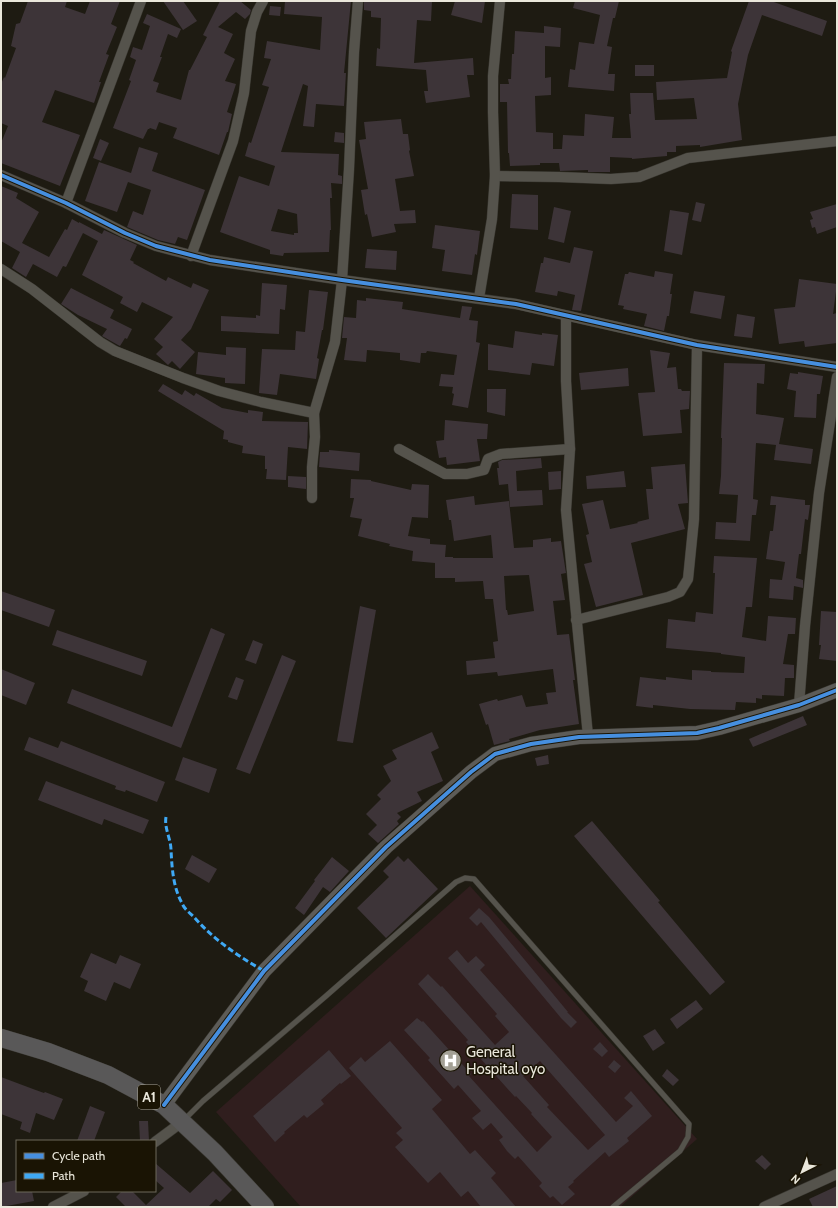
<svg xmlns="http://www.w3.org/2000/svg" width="838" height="1208" viewBox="0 0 838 1208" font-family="Cabin,sans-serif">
<rect width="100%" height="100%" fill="#1e1b12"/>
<!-- medical -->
<polygon fill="#301e1e" points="470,886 697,1139 620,1207 301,1207 216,1112"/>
<!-- building -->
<g fill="#3d3438" fill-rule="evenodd">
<polygon points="28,1 67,1 65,7 85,14 90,1 120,1 111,24 117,27 106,54 109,55 99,82 101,82 94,103 55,90 42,122 80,135 60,186 1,163 1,143 8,126 1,123 1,84 4,77 5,78 16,48 11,46 16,24 20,23"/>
<polygon points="163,1 183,1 197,21 183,30"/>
<polygon points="220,1 240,1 251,10 250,14 245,19 236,12 218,27 233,34 224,53 235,59 225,81 236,84 227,112 232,114 228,132 227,132 219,155 173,138 177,128 159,122 156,130 150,128 149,129 148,129 143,139 113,128 131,81 129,80 136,60 130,57 133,47 142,50 150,26 143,23 147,14 181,29 177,38 168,34 160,57 162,57 153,81 159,83 156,92 181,100 189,70 190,70 207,37 203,35"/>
<path d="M285,1H351L344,73H346L344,106L316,104L314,127L303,126L308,86L303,84L281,152L339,154L338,175L342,176V184L331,183L332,198H330L331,230H330L329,252L284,253L283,256L270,254V250L220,232L239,176L269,186L275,166L245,156L249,142L251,143L269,87L262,85L271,59L264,58L267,41L320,50L322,17L284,14ZM278,209L297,214L298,233H294V235L271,231Z"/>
<polygon points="364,1 432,1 431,21 417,20 414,63 473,58 474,75 467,75 470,97 426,103 424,91 428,91 426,70 376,66 377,48 380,49 381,18 371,17 371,11 364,10"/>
<polygon points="455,1 485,1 482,23 451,15"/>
<polygon points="575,1 619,1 615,18 613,18 607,46 612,47 608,74 615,74 614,91 568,87 570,69 575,70 579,42 594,44 600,15 573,8"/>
<polygon points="749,1 771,1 827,21 822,36 762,15 748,55 738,104 742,140 700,147 700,145 676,146 676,152 667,152 667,156 632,159 632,158 610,157 610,172 588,172 588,170 560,171 559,163 540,163 540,165 510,166 509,153 508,153 507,102 500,102 500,84 509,84 508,79 511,79 512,54 514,54 515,31 544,33 544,26 561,28 560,47 545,46 545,78 551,77 551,95 535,96 536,132 553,133 553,149 562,149 563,135 584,136 585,114 614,117 612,138 631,138 629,114 631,114 630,93 653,93 655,120 697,119 694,98 657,100 656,82 727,78 732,52 731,51"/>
<polygon points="270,6 281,7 280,16 269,15"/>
<rect x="635" y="65" width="19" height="11"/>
<polygon points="401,119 403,134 408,134 410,150 409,151 414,176 395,179 400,211 415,210 416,223 394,224 396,232 372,237 367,214 365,215 361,190 368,189 359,140 366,139 364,122"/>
<polygon points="335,132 344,133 344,143 334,142"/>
<polygon points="100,139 109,143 101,161 93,158"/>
<polygon points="139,147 158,153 152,171 205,190 187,240 178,237 175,244 158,240 127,227 133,211 143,215 151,190 128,182 117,212 85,201 99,162 131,173"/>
<polygon points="1,186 18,193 16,198 39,212 22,243 49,257 65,229 67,230 72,219 79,223 79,222 102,234 104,230 137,245 130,260 134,262 133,263 166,281 168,277 191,288 193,283 209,290 191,329 181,340 195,352 180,369 172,361 168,365 156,354 163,347 154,339 173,317 142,302 137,312 120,303 123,297 82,275 98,241 83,233 66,267 63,266 57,277 33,264 26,277 12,268 20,252 1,241"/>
<polygon points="512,194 538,195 538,230 510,228"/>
<polygon points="696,202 705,204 701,222 692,220"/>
<polygon points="837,204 837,227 817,234 815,227 812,228 810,220 813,219 810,212"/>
<polygon points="554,207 571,211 564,243 548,239"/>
<polygon points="670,210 689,213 682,255 664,251"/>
<polygon points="435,225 480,231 477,255 475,254 472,275 442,271 445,250 432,248"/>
<polygon points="574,247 593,251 581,311 572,310 575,295 558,291 557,296 535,292 541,263 543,263 544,257 570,263"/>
<polygon points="367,249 397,251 396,270 365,268"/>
<polygon points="655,271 673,274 670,294 672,294 669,316 667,316 664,331 644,326 647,314 623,309 624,306 618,305 625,274 628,274 629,272 654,277"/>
<polygon points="799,279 837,284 833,314 837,313 837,343 805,347 804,341 779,344 774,309 795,307"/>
<polygon points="262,283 287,285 285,310 280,309 279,334 221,331 221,316 256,318 256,315 260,316"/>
<polygon points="71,288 114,310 110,318 132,329 127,339 125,338 120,346 118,345 102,336 107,329 78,315 61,304"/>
<polygon points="309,290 328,292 323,330 322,330 317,358 319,359 316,379 280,374 277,395 259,393 262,349 295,350 296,331 305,332"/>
<polygon points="694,291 725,296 721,319 690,313"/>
<polygon points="366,298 403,302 402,309 460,318 462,306 472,307 469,320 478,321 476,342 480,343 468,408 452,405 454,394 452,393 453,387 439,386 441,374 454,375 457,355 427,351 426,353 421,353 420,363 400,360 400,353 367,350 366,362 344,360 347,338 342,338 344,317 356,318 357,300 366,301"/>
<polygon points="737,314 755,317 752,338 734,336"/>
<polygon points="515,331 542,335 542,333 558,335 554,366 532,363 530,375 488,370 488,344 513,348"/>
<polygon points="226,347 246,348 245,384 225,383 225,378 196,374 198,352 226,355"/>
<polygon points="650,350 670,353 667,368 676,367 678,389 681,389 682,391 690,391 689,409 680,410 682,433 643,436 638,393 655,392"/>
<polygon points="724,363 765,364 764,384 757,383 756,414 784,418 779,444 813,449 811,464 774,460 776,445 756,443 753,499 758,500 756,515 752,515 750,541 715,539 716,522 736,523 738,495 719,494 721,476 722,438 721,438"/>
<polygon points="628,368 629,386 581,390 579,373"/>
<polygon points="798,372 823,376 820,394 817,394 816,418 794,417 796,391 787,389 790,373 798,374"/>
<polygon points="163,384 182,395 185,390 194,396 196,393 222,408 248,413 248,410 263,412 262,421 308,422 307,449 288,447 286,480 266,479 267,469 265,469 265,456 242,453 243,446 228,442 228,440 223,439 224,431 158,391"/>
<polygon points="487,389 506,389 505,416 487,412"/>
<polygon points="445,420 488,424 487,439 477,439 480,461 447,465 446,457 439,458 436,441 444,440"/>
<polygon points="329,450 360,453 359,471 319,467 320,452 329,452"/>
<polygon points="541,458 542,468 516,471 517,491 542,490 543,505 510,507 508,484 499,485 497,468 499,468 498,462 502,460"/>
<polygon points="685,464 688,503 678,504 685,529 631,543 643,595 596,607 584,564 592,562 586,535 589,534 582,504 603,500 610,529 638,523 637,522 649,519 646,489 653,489 651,467"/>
<polygon points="561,471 561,489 549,490 548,472"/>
<polygon points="624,471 626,487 587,489 586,476"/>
<polygon points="288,476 306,477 306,489 288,487"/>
<path d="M351,479L371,480V481L411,490L412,484L429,485L428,518L412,517L408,536L430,539V544L446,545L445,557H453V558H493L491,535L454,541L451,520H449L446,500L474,496L475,505L509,501L514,548L533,547V540L551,538V542L561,541L566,573L561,574L565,600L553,601L557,635L569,634L575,680H573L579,724L540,730L509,739L510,741L494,745L488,724L486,725L479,704L497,699L498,701L522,695L526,707L548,704L546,693L556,692L553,669L498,676L497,672L467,675L466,661L495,658L493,642L498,641L493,599H485L483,581L455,582V578H435V563L412,561L413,551L389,546L390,544L358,536L362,519L350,517L354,498H350ZM529,575L534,611L508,615L507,610H506L504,576Z"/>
<polygon points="771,496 805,500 805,505 810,505 808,520 805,519 801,554 799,554 796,578 803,580 803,588 794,586 793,600 769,598 770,579 782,580 785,562 766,559 770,531 773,531 776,505 770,505"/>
<polygon points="714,556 757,558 752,607 746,607 742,637 766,641 768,616 796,618 795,634 788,634 783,664 794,665 794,678 785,678 784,696 762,695 762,699 756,698 756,703 736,702 735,710 690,709 653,705 653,708 636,706 640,677 666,680 666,677 692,680 692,670 711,671 711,672 744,673 745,657 721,654 721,653 666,648 668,619 695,622 696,612 713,614 715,573 713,573"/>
<polygon points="1,591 55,610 49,627 1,610"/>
<polygon points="360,606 376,610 353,743 337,741"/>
<polygon points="821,611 837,612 837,661 819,659 821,645 819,645"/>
<polygon points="211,628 225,634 181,748 67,703 72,689 172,727"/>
<polygon points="57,630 147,661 142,676 52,645"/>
<polygon points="253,640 263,644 256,664 245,660"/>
<polygon points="282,655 296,661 250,774 236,769"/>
<polygon points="1,669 35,683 26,705 1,695"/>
<polygon points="236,677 244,680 237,700 228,697"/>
<polygon points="803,716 807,725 753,747 749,739"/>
<polygon points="432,732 439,748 431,752 443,781 417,792 422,801 397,813 401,817 397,821 399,824 378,843 368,834 377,825 366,814 381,799 377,795 391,781 383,766 397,759 392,750"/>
<polygon points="29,737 58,748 61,741 165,782 157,802 126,790 125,792 115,789 116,786 24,750"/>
<polygon points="548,755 549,764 537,766 535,758"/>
<polygon points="183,757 217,769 209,793 175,780"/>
<polygon points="46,781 149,820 143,834 104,819 102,825 38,800"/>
<polygon points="592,821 660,901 658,902 725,982 710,995 574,836"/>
<polygon points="192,855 217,869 209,883 185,869"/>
<polygon points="398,856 404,862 408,858 438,889 386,938 357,908 389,877 383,871"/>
<polygon points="332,857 349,871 330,892 323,887 304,915 295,908 315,881 314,880"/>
<polygon points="479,908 489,917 568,1012 567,1012 577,1022 571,1028 561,1018 481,922 477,926 469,918"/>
<path d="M457,950L468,963L476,956L485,965L480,970L616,1122L633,1106L624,1098L631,1091L652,1116L627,1138L629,1141L609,1157L605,1152L573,1181L574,1182L568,1187L575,1194L562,1205L553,1196L550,1198L539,1186L542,1183L518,1156L515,1159L507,1151L499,1140L503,1137L491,1123L483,1130L472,1118L481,1111L458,1085L454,1089L428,1060L430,1058L404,1030L417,1018L422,1022L423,1021L471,1074L469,1076L537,1152L552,1137L531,1114L532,1113L516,1096L515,1097L480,1058L466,1042L468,1040L418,984L428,974L441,987L442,986L495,1045L509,1032L495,1016L497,1014L448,958ZM540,1061L605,1135L588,1150L547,1107L549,1105L523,1076Z"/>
<polygon points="91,953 116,964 120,955 141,964 130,989 114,982 106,1001 84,991 88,981 80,977"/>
<polygon points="696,1000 703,1009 677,1029 670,1019"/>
<polygon points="655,1029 665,1043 653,1051 643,1036"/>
<polygon points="390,1041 442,1100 432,1109 470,1154 475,1150 496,1173 491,1178 516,1207 481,1207 468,1191 461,1197 440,1172 428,1183 395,1147 403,1140 396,1133 402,1128 349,1068 361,1057 365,1062"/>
<polygon points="600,1042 608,1051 602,1057 593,1049"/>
<polygon points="329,1050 351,1076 341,1084 340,1083 321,1100 324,1104 307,1118 304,1115 284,1132 285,1133 275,1142 253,1116"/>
<polygon points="614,1060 621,1066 615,1073 608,1067"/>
<polygon points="667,1069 679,1080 673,1086 662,1076"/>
<polygon points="1,1077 33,1089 44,1093 45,1092 63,1099 54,1120 36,1113 30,1133 20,1129 22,1122 1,1114"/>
<polygon points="90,1106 105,1112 94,1141 77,1141"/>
<polygon points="139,1121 148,1121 149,1141 140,1141"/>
<polygon points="762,1155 771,1164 765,1170 755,1161"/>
<polygon points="155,1163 190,1193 213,1171 232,1190 220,1202 216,1199 208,1207 126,1207 116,1197 122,1191 132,1191 146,1205 164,1188 155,1180"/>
<polygon points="17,1180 17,1191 32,1191 34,1201 1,1207 1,1183"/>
<polygon points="837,1186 837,1207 813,1207 809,1199"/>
</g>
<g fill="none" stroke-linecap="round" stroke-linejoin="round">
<defs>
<polyline id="lane" points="184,1120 203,1101 326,996 456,882 465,878 474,879 689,1124 688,1137 680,1151 613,1207"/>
<g id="street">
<polyline points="1,175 66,203 125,233 156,246 210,260 342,280 516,304 697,345 837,367"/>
<polyline points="495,176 559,177 611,179 639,177 688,158 837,141"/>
<polyline points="66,203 141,1"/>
<polyline points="191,256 233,141 244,93 251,31 257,12 263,1"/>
<polyline points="1,269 32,289 100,342 115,351 183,378 219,391 261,402 314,413"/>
<polyline points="479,298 492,219 495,176 493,112 493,76 500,1"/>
<polyline points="566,316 566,381 570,449 566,510 588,736"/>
<polyline points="399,449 445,474 467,474 484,470 488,459 501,454 570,449"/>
<polyline points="312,498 312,467 315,437 314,413 335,342 342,280 349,169 354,52 358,1"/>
<polyline points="576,620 668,597 680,592 688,579 694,519 697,345"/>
<polyline points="799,705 805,626 819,493 837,377"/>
<polyline points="155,1142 182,1122"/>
<polyline points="53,1207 84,1191"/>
<polyline points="764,1207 837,1174"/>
</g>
<polyline id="secondary" points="164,1105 264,971 386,847 471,772 495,754 531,744 579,737 697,733 719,728 799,705 837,690"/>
<polyline id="highway" points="1,1038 48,1052 108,1075 164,1105 215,1153 265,1207"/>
</defs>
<!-- lane casing -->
<use href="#lane" stroke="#393730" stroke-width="6"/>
<!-- street casing -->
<use href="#street" stroke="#393730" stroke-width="11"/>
<!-- secondary casing -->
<use href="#secondary" stroke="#393730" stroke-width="15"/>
<!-- highway casing -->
<use href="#highway" stroke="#393730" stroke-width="19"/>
<!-- lane -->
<use href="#lane" stroke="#55534c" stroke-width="5"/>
<!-- street -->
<use href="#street" stroke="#55534c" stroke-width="10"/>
<!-- secondary -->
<use href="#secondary" stroke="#5d5c58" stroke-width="14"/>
<!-- highway -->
<use href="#highway" stroke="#595858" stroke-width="18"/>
<!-- quiet -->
<path stroke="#3fa9f5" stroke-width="3" stroke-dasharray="6 3" stroke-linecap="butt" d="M166,817C164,828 171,839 171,850C172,868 173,887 182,903C184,909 190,913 194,917C214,940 238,956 264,971"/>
<defs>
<g id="cycleway">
<polyline points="1,175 66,203 125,233 156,246 210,260 342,280 516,304 697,345 837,367"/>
<polyline points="164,1105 264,971 386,847 471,772 495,754 531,744 579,737 697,733 719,728 799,705 837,690"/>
</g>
</defs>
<!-- cycleway casing -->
<use href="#cycleway" stroke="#1a1404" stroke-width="6"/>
<!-- cycleway -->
<use href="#cycleway" stroke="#468fdf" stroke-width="4"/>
</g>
<!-- icons -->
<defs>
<symbol id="hospital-disc" viewBox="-11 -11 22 22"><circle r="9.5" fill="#a3a095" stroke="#1a1404"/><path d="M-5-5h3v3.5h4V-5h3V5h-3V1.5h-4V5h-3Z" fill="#fff"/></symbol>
</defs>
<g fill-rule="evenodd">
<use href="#hospital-disc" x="438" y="1048" width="25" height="25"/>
</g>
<g text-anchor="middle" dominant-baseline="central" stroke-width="3" stroke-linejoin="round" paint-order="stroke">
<!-- shield labels -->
<rect fill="#1a1404" stroke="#aca89a" stroke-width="1" x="138" y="1085" width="22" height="24" rx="3"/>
<g font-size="14" font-weight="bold" fill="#eae7db">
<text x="149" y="1097">A1</text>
</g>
<!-- poi labels -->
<g font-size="15" fill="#eae7db" stroke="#1a1404" text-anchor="start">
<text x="466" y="1052">General<tspan x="466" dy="17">Hospital oyo</tspan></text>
</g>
</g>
<!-- border -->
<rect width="838" height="1208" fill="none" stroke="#eae7db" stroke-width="4"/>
<!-- legend -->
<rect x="16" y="1140" width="140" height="52" fill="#1a1404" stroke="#6d685a"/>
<rect x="24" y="1153" width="20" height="6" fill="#468fdf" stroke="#6d685a"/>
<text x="52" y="1160" font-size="12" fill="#eae7db">Cycle path</text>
<rect x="24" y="1173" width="20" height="6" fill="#3fa9f5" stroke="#6d685a"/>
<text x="52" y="1180" font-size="12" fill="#eae7db">Path</text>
<!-- north arrow -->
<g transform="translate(802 1172) rotate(222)" stroke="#1a1404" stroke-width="3" paint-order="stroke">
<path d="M0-3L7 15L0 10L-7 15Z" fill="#eae7db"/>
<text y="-6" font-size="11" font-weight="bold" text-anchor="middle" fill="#eae7db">N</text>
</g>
</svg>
